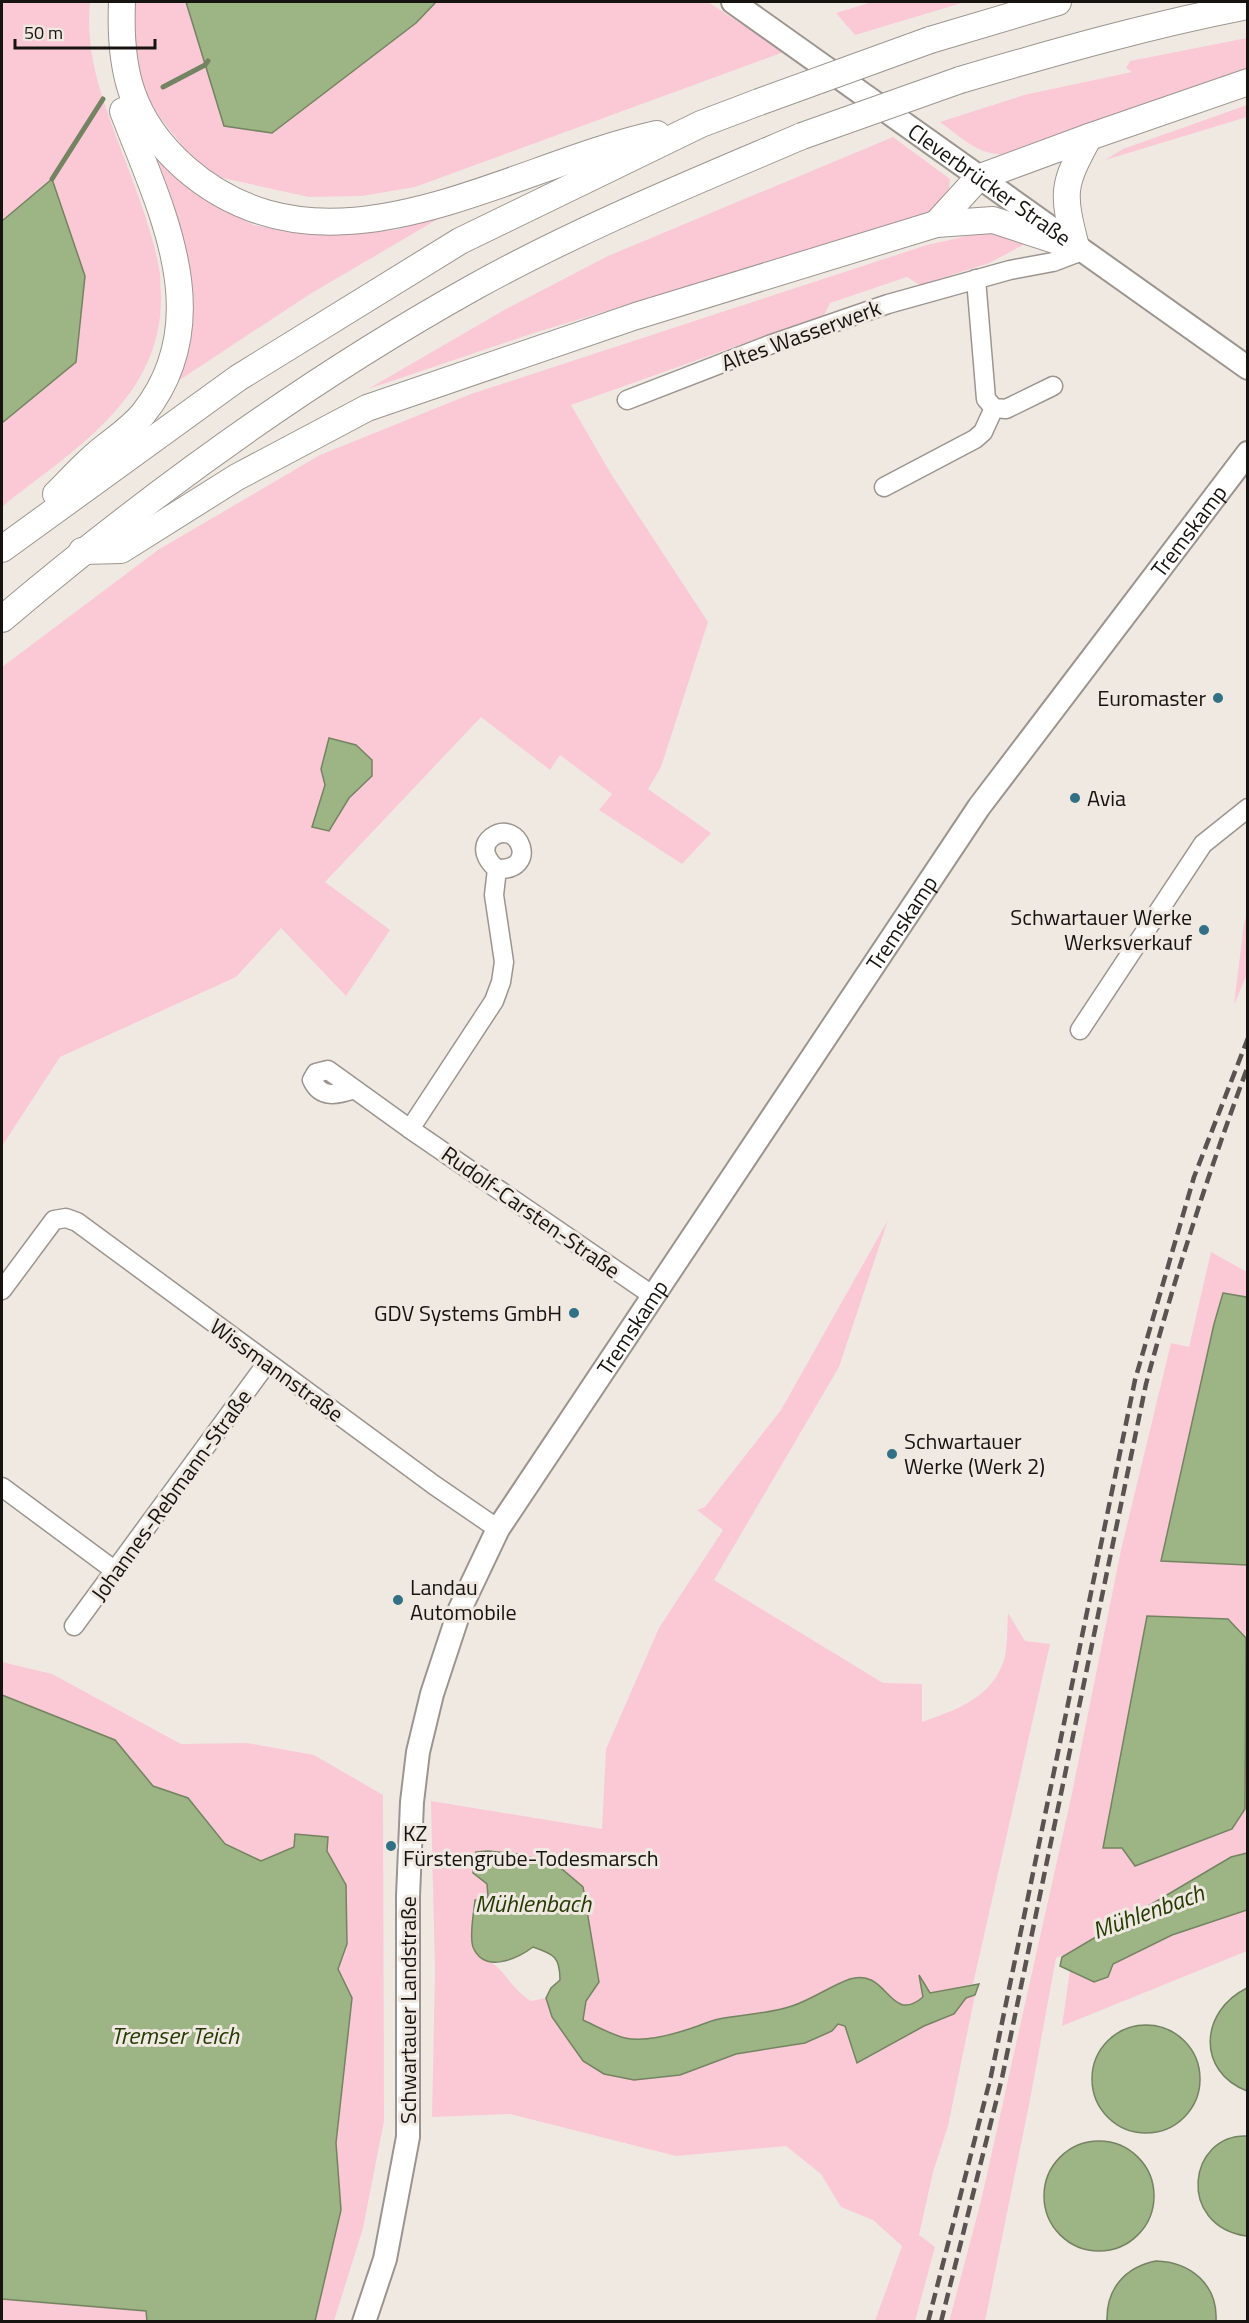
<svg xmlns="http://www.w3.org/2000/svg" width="1249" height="2323" viewBox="0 0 1249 2323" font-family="'Titillium Web',sans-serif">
<rect width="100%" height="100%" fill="#f0e9e2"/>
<!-- green -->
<g fill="#fac9d5" fill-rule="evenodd">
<path d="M2,2H90C85,55 102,98 120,147C135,187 151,226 159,268C161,277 160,286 161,295C163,398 73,450 2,507V423L76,362L53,179L2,221Z"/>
<polygon points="128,2 186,2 224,126 272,133 415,23 436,2 708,2 784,52 415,187 362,196 309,197 218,177 187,152 155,111 140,79"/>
<polygon points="872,2 965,2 855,35 836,13"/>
<path d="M1247,38V73L1022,155C978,156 974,147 940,122L1024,95L1132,72L1126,68L1130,61Z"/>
<polygon points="1247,105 1247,117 1105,160 1123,149"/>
<polygon points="893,137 950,179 948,195 934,212 537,332 368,389 506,309 608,256"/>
<path d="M156,155L203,197L253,225L317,235L396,230L450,212L310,294L175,383C210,307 184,229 156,155Z"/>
<polygon points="989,231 1031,241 989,263 920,285 907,277 830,303 824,315 571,405 611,474 708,622 661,767 648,789 711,833 682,864 599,810 612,794 560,755 550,770 481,717 325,882 390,930 346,996 281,928 236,977 60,1057 2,1146 2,667 158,550 320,455 471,394 927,245"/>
<polygon points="1247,915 1247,974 1234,1005 1244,923"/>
<path d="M888,1220L839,1367L714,1580L883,1683L922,1684V1722C956,1710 992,1698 1004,1660C1008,1646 1007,1628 1008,1613L1025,1641L1050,1644L973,1984L930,1993L920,1977L924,1996C889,2026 888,1968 850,1979C830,1986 813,1999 792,2006C769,2014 743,2014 719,2019C690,2025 657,2045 625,2038C611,2035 596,2026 583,2020L586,2001L599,1982L583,1887L556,1864L518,1854L488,1851V1897L482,1958C506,1967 508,1987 531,2001L546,1998L552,2017L680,2075C699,2068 718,2058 737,2053C771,2045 811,2051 838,2024L845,2026L858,2063L924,2026L954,2014L966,1998L975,1995L948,2126L933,2172L919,2235L935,2247L915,2321H875L902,2246L873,2220L841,2207L821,2174L786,2146L676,2156L510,2114L432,2117L435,1972L431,1801L602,1829L606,1749L659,1628L723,1530L697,1510L705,1507L781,1410Z"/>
<path d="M1211,1252L1247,1272V1300L1245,1297L1161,1561L1247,1565V1853L1231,1857L1078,1949L1056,1958L1029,2105L985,2321L949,2322L981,2201L1071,1798L1121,1550L1171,1343L1189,1347ZM1232,1829L1135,1866L1122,1848H1104Z"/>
<polygon points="2,1662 52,1674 181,1744 247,1743 314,1755 383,1795 384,2121 363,2228 334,2321 315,2321 341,2210 336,2143 352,1998 338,1969 347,1944 346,1885 327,1851 294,1847 261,1861 225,1844 188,1798 153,1786 115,1740 2,1695"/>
<polygon points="1247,1910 1247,1951 1062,2026 1070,1970 1094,1982 1108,1977 1113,1964 1172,1935"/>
<polygon points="2,2299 146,2311 147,2321 2,2321"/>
</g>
<!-- water -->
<g fill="#9db484" stroke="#748462" stroke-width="1.5">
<polygon points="186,2 436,2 416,23 272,133 224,126"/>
<polygon points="52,179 85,276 76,362 2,423 2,221"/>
<polygon points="329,738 356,745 372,760 372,776 349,798 329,831 312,827 325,785 321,769"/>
<polygon points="1223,1293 1246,1297 1247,1300 1247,1565 1161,1561 1214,1324"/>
<polygon points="1147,1616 1228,1619 1246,1638 1245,1809 1232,1829 1135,1866 1122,1848 1103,1848"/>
<polygon points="2,1695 115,1740 153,1786 188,1798 225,1844 261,1861 294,1847 295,1834 328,1837 327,1851 346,1885 347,1944 338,1969 352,1998 336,2143 341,2210 315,2321 147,2321 146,2311 2,2299"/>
<path d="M488,1851L518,1854L556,1864L583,1887L599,1982L586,2001L583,2020C596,2026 612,2035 625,2038C644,2042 671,2035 689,2029C699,2026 709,2021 719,2019C743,2014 769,2014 792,2006C813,1999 830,1986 850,1979C888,1967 889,2026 923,1997L919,1975L930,1993L979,1984L975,1995L966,1998L954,2014L924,2026L857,2063L845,2026L838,2024L832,2031L805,2043L736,2054L680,2075L634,2080L604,2074L583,2061L552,2017L546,1998L551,1988L560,1980C560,1957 554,1954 533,1947C517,1959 484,1974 473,1947C469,1935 474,1912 475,1900L488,1897L487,1884L473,1873L476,1852Z"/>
<polygon points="1247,1853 1247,1910 1172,1935 1113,1964 1108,1977 1094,1982 1060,1966 1062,1957 1231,1857"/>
<path d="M1247,1988V2091C1196,2071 1200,2011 1247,1988Z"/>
<circle cx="1146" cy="2079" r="54"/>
<path d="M1247,2136L1248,2236H1246C1176,2225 1188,2134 1247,2136Z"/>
<circle cx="1099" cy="2196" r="55"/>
<path d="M1156,2261C1191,2262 1218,2285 1216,2321H1107C1106,2289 1125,2267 1156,2261Z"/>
</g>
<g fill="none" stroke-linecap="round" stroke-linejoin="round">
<!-- stream -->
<g stroke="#748462" stroke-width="5">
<polyline points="163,87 205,65 208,61"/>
<polyline points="52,179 103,99"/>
</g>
<defs>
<g id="minor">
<polyline points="976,279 986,399 994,408 1006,409 1053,386"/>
<polyline points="627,400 769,345 888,304 1010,270 1053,262 1082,251"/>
<polyline points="884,487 975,439 983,432 994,408"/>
<path d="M497,869C540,871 519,818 492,837C479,847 487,861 497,869L494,895L504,962L501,982L494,1001L410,1129L652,1295"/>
<polyline points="1080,1030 1203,844 1248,808"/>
<path d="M354,1089C337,1095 321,1099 312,1080L316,1073L328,1070L410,1129"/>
<polyline points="2,1290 54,1220 66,1218 77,1222 434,1485 498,1529"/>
<polyline points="2,1487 114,1570"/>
<polyline points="74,1626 267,1363"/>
</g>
<g id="major">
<path id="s1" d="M733,2L1248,368"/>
<path id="s2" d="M364,2322L385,2259L408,2137V1896L412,1802L418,1752L432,1694L460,1609L498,1529L979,807L1248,453"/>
</g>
<g id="highway">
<path d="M122,2C119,71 131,120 185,168C327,292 506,167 657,134"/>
<polyline points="930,40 1058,2"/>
<path d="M960,80C1055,52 1150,25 1248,6"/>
<polyline points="936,224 978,178 1089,137 1248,82"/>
<path d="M1076,247C1062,192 1062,186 1089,137"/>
<path d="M56,494C67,483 79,470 91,459C108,443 128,432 143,414C219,319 160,208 123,111"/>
<polyline points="2,549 238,378 460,241 701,124 759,102"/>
<polyline points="82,551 121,550 237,477 367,408 636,316 936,224 993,220 1076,247"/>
<path d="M2,619C149,495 307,380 476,286C581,228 692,183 802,136"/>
</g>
</defs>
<!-- minor casing -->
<use href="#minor" stroke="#9c958f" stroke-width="21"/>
<!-- major casing -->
<use href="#major" stroke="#9c958f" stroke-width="26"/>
<!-- highway casing -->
<use href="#highway" stroke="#9c958f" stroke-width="28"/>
<!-- minor -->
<use href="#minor" stroke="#fff" stroke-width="18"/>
<!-- major -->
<use href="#major" stroke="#fff" stroke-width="22"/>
<!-- highway -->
<use href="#highway" stroke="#fff" stroke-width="26"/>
<!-- rail -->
<g stroke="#595451" stroke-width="4.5" stroke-dasharray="12 6" stroke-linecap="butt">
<polyline points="928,2322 991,2076 1135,1380 1194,1177 1248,1038"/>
<path d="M941,2322L1002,2078L1146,1384C1175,1276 1209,1171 1248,1066"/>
</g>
<defs>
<g id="highway-bridge">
<polyline points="759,102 930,40"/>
<polyline points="802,136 960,80"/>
</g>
</defs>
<!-- highway-bridge casing -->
<use href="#highway-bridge" stroke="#9c958f" stroke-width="28" stroke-linecap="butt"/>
<!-- highway-bridge -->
<use href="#highway-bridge" stroke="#fff" stroke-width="26"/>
</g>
<!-- markers -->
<g fill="#327086" stroke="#f0e9e2" stroke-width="2">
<circle cx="1218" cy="698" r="6"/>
<circle cx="1075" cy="798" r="6"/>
<circle cx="1204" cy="930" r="6"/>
<circle cx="574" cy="1313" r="6"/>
<circle cx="892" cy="1454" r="6"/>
<circle cx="398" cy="1600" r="6"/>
<circle cx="391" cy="1846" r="6"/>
</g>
<g text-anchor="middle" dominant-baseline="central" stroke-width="6" stroke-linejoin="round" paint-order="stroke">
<!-- street labels -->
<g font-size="22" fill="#161311" stroke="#f0e9e2">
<text stroke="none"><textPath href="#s1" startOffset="315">Cleverbrücker Straße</textPath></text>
<text transform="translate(801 335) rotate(-20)">Altes Wasserwerk</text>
<text stroke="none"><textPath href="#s2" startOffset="2028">Tremskamp</textPath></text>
<text stroke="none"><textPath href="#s2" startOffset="1542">Tremskamp</textPath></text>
<text transform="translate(531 1212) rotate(35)">Rudolf-Carsten-Straße</text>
<text stroke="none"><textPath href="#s2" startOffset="1056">Tremskamp</textPath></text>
<text transform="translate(277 1370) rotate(36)">Wissmannstraße</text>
<text transform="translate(171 1495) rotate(-54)">Johannes-Rebmann-Straße</text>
<text transform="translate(408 2010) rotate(-90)">Schwartauer Landstraße</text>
</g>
<!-- poi labels -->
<g font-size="22" fill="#161311" stroke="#f0e9e2" text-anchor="start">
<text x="1206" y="698" text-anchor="end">Euromaster</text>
<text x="1087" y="798">Avia</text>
<text x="1192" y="917" text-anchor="end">Schwartauer Werke<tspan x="1192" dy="25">Werksverkauf</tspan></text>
<text x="562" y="1313" text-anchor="end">GDV Systems GmbH</text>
<text x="904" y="1441">Schwartauer<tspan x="904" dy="25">Werke (Werk 2)</tspan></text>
<text x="410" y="1587">Landau<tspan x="410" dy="25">Automobile</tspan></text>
<text x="403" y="1833">KZ<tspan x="403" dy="25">Fürstengrube-Todesmarsch</tspan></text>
</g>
<!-- water labels -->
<g font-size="24" font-style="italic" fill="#263b04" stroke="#f0e9e2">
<text x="533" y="1903">Mühlenbach</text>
<text transform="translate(1148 1911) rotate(-20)">Mühlenbach</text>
<text x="175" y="2035">Tremser Teich</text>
</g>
</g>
<!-- border -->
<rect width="1249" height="2323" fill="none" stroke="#161311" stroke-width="6"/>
<!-- scale -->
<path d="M15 39v9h140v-9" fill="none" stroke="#161311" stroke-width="3"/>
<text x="24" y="39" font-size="18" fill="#161311" stroke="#f0e9e2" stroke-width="4.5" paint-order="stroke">50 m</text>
</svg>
